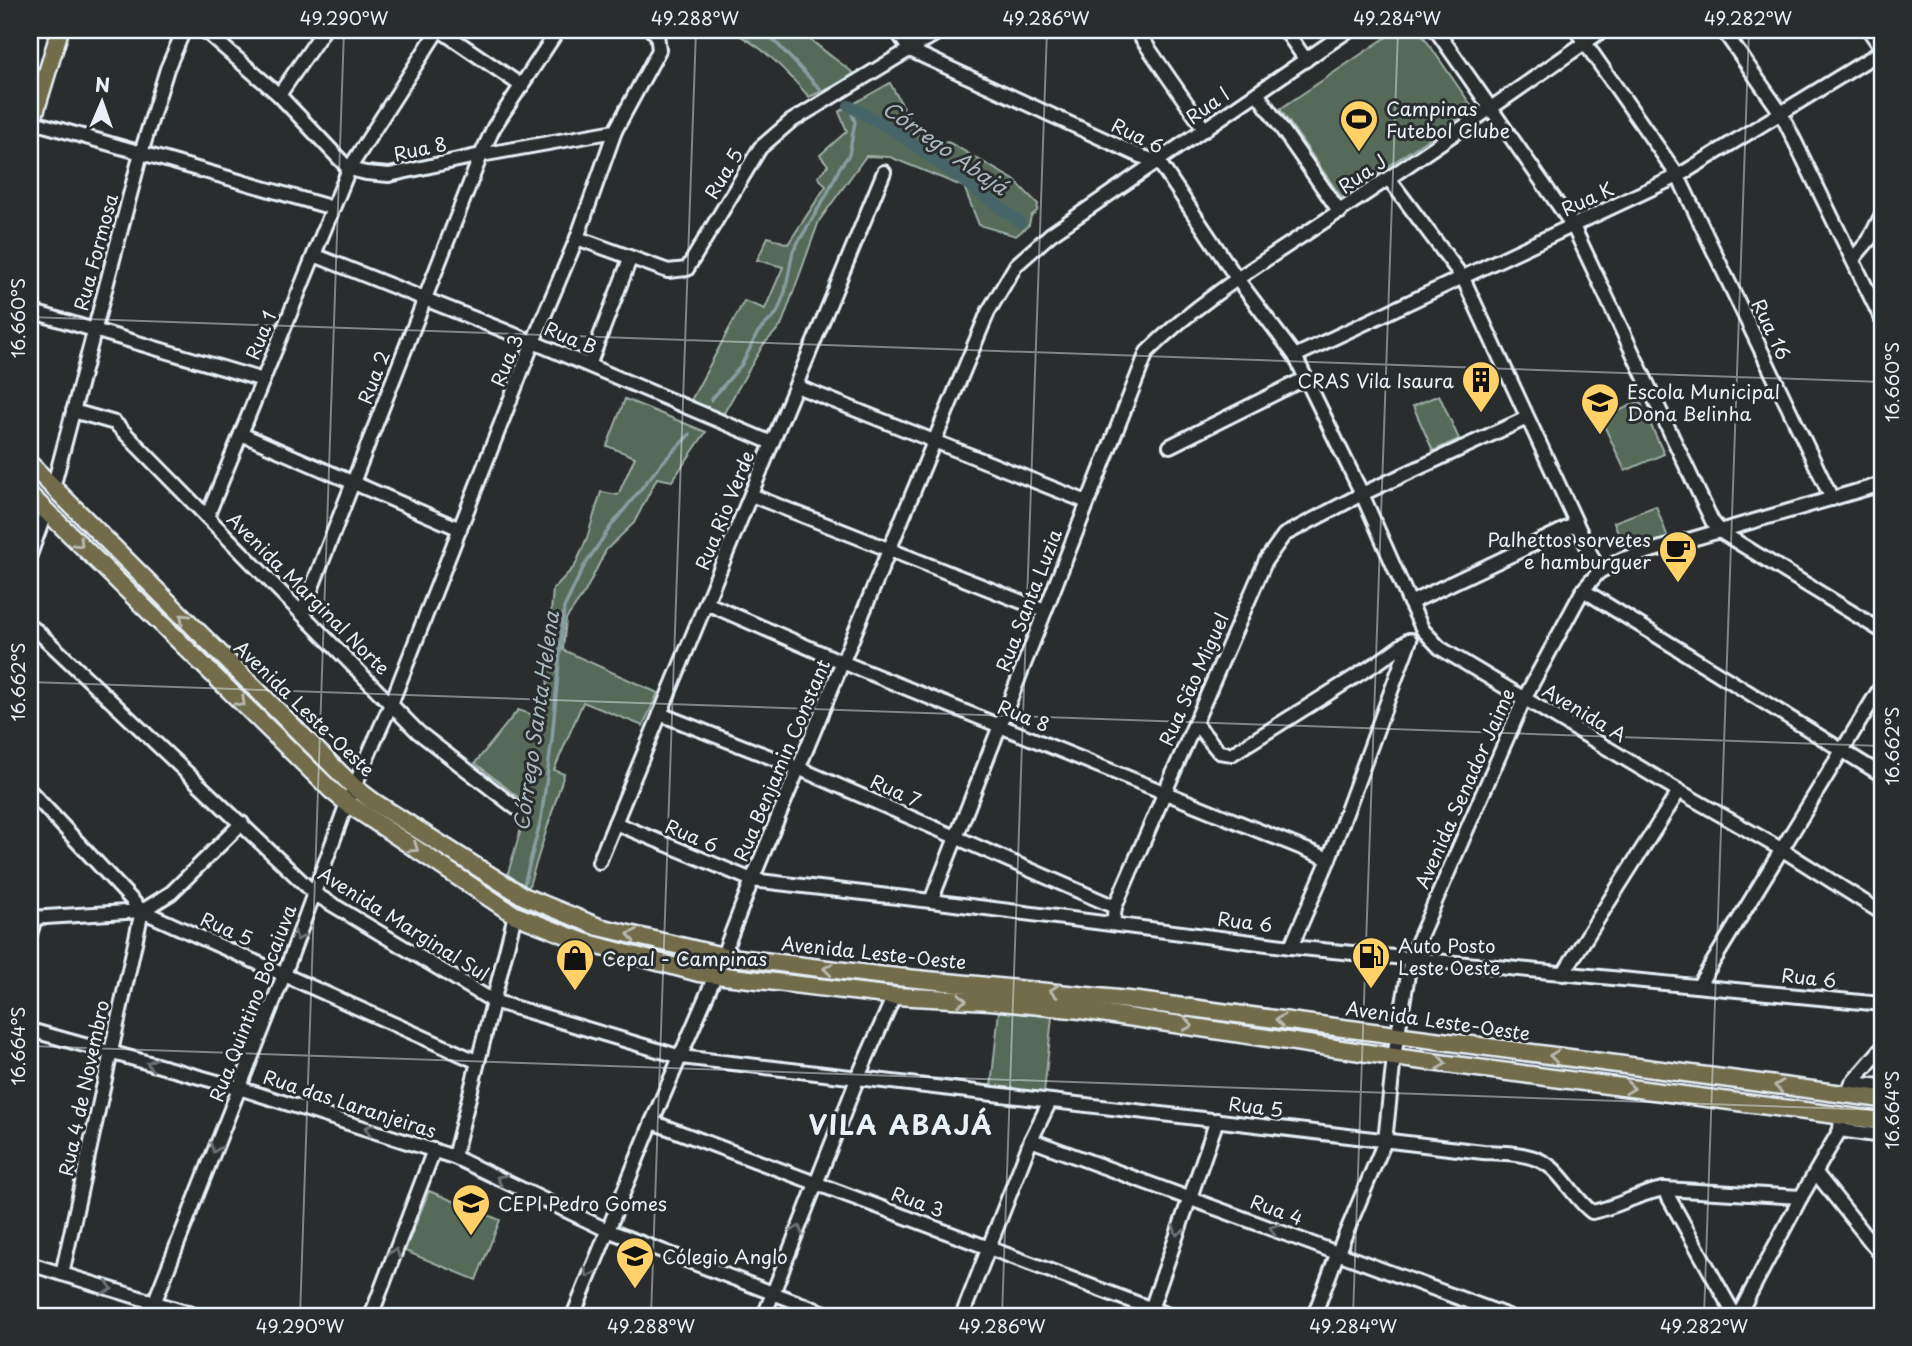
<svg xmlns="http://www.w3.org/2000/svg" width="1912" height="1346" viewBox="0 0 1912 1346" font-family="'Playpen Sans',sans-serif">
<rect width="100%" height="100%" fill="#2a2d2e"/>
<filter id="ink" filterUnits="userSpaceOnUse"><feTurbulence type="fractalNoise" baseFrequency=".0143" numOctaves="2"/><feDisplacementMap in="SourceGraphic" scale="14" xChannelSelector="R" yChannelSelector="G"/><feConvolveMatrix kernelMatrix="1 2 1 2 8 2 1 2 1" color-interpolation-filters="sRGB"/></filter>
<g filter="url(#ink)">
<!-- green -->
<g fill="#546b58" stroke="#9eaea8" stroke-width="2">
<path d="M728,30H801C817,48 838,60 857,76L809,97C786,71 761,43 728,30Z"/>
<polygon points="1397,30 1419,30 1473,108 1342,198 1280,109"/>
<polygon points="890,83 912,123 934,139 950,143 1014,180 1038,204 1037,211 1031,216 1029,225 1016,236 979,225 964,187 890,157 866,156 819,221 781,326 763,345 721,418 689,404 744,301 765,309 783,267 757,260 768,237 788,244 826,186 818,177 828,165 820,155 847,131 839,112"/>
<polygon points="1439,395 1459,439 1433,451 1413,406"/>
<polygon points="625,399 706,432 672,481 657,478 634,523 606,550 585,592 566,619 563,650 658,693 643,726 583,702 554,770 564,774 528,889 506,880 528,805 475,763 518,710 536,716 547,712 548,648 553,589 575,566 587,538 601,492 618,495 635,457 607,446"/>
<polygon points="1640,401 1664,454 1625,471 1601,419"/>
<polygon points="1656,506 1668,538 1626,553 1614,522"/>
<polygon points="999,1011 1052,1017 1044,1093 991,1087"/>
<polygon points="429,1191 500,1220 476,1280 405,1251"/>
</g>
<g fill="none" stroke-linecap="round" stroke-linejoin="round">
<!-- stream -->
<g stroke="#879da2" stroke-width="3.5">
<polyline points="764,30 822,91"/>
<polyline points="711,400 742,364 758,332 777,313 785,292 793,251 827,194 840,167 849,155 855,122 849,106"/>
<polyline points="524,885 541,819 552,739 564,608 583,568 611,526 661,464 690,434"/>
</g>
<!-- canal -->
<polyline stroke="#476569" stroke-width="12" points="849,106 892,129 1020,222"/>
<defs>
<g id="minor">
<polyline points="204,30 279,95 349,169 366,173 389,175 481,155 615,131"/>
<polyline points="440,30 522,86"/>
<polyline points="896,30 910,50 1140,156 1159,162 1238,280 1295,356 1362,494 1410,603 1423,630 1440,648 1679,791 1781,849 1882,913"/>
<polyline points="1136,30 1205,130"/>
<polyline points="1285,30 1306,60"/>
<polyline points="1436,30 1573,226 1712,521 1721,532 1882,631"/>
<polyline points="1576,30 1678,176 1832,499"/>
<polyline points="1723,30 1781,113 1882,320"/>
<polyline points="1869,30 1882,49"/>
<polyline points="1257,93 1340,212"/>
<polyline points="279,95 324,30"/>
<polyline points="30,121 333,208"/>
<polyline points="1389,179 1463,278 1599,572"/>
<polyline points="577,238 668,271 687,269 760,148 790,122 942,30"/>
<polyline points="314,255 533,342 772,443"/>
<polyline points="1853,259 1869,240 1882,214"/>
<polyline points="30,311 263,380"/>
<polyline points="1295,356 1678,176 1882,51"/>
<polyline points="589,365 630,259"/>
<polyline points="796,386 1087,502"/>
<polyline points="73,411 115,423 418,732 516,808"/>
<polyline points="241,434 460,529"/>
<polyline points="1170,446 1306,378"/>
<polyline points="53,488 141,153 167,69 184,30"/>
<polyline points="751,495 1045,611"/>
<polyline points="207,517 349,169 438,30"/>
<polyline points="30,555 46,511"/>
<polyline points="1583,590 1882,775"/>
<polyline points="706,603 842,662 1329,859"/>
<polyline points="1410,603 1576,524"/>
<polyline points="302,613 481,155 494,127 558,30"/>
<path d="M30,627L36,630L315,894L493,1001L681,1057L1483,1152C1506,1153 1533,1152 1552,1168C1567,1181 1576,1200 1592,1212C1618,1207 1639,1193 1664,1189L1801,1197"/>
<polyline points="660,714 798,768 1115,907"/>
<polyline points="1195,723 1219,752 1232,754 1380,661 1409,640"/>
<polyline points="30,791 142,911"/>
<polyline points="615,823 752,880 931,901 1291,947 1882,1004"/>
<polyline points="599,862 884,172"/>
<path d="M931,901L1147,352C1204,295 1278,253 1344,208C1432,150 1517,90 1603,30"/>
<polyline points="142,911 171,893 242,823"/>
<polyline points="30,918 142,911 476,1061"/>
<polyline points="1113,924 1115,907 1266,560 1284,535 1362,494 1527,418"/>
<polyline points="30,935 35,918"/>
<polyline points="1291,947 1329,859 1410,640"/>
<polyline points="1563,974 1679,791"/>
<polyline points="1699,985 1882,685"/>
<polyline points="30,1030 239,1088 454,1157 607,1230 833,1316"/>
<polyline points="1852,1083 1882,1086"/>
<polyline points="1847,1095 1852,1083 1882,1048"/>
<polyline points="652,1122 1171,1316"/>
<polyline points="1840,1130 1882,1136"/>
<polyline points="1031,1140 1508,1316"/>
<polyline points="454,1157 515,915"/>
<polyline points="1816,1173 1882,1256"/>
<polyline points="1664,1189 1735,1316"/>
<polyline points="30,1264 198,1316"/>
<polyline points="62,1274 142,911"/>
<polyline points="1149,1315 1217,1120"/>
<polyline points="149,1316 284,975 347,803 391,704 533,342 577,238 615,131 659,50 657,34 651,30"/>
<polyline points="371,1316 434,1150"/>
<polyline points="573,1316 652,1122 715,976 752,880 988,312 1016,265 1051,234 1349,30"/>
<polyline points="764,1316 858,1077 894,996"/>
<polyline points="962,1316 1031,1140 1050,1101"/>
<polyline points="1314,1316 1338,1252 1385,1141 1394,1057 1411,957 1525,697 1583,590 1599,572 1623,559 1882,484"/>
<polyline points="1738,1316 1801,1197 1840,1130 1841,1116"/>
</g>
<g id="major">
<polyline points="30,129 60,30"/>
<polyline points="30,464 354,787 374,802 523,896 599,927 723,956 877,975 1138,1001 1882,1099"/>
<polyline points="30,495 331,790 347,803 515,915 584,942 699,973 894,996 990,1001 1081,1010 1401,1058 1882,1121"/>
</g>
</defs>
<!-- minor casing -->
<use href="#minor" stroke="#e8f1f8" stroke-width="18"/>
<!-- major casing -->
<use href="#major" stroke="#e8f1f8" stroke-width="21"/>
<!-- minor -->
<use href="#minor" stroke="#2a2d2e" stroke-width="12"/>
<!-- major -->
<use href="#major" stroke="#726c4b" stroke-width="16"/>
</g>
<!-- one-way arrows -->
<defs><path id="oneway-chevron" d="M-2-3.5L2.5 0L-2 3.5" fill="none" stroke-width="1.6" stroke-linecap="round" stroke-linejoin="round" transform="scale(1.75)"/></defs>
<g stroke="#b9bcb3">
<use href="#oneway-chevron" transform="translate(79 543) rotate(44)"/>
<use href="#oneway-chevron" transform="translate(184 618) rotate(-135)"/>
<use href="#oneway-chevron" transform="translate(241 702) rotate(44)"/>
<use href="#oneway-chevron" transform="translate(414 848) rotate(34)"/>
<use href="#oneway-chevron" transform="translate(632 935) rotate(-167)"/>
<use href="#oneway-chevron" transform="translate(828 969) rotate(-173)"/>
<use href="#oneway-chevron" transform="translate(1054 991) rotate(-174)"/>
<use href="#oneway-chevron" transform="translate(962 1000) rotate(3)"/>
<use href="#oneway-chevron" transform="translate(1280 1020) rotate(-172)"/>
<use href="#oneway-chevron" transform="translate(1188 1025) rotate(9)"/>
<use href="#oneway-chevron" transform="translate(1554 1056) rotate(-173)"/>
<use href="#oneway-chevron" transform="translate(1442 1063) rotate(7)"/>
<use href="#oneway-chevron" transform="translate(1779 1086) rotate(-173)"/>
<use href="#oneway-chevron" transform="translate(1630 1088) rotate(7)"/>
</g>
<g stroke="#6c7275">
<use href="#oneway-chevron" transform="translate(299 936) rotate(111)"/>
<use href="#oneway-chevron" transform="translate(151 1064) rotate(-165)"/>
<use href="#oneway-chevron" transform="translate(369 1129) rotate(-162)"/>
<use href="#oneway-chevron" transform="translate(215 1148) rotate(111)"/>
<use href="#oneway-chevron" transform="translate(501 1179) rotate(-154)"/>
<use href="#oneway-chevron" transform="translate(1274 1229) rotate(-160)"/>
<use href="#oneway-chevron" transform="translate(798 1230) rotate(-69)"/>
<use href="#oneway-chevron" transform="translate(1178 1231) rotate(109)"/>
<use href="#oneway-chevron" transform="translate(395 1253) rotate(-69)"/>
<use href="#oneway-chevron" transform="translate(589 1273) rotate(112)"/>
<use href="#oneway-chevron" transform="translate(108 1288) rotate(17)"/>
</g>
</g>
<!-- ticks -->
<path fill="none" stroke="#e8f1f8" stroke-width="2" stroke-opacity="0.45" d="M30,317L1882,382M30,682L1882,746M30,1046L1882,1110M300,1316L344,30M651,1316L696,30M1002,1316L1047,30M1353,1316L1398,30M1704,1316L1749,30"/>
<!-- icons -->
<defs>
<symbol id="stadium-pin" viewBox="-11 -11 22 30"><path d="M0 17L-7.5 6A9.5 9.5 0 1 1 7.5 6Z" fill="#ffd166" stroke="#2a2d2e"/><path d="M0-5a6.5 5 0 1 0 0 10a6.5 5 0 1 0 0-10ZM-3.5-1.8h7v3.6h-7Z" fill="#111"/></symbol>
<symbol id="building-pin" viewBox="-11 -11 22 30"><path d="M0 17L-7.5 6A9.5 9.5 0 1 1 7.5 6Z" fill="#ffd166" stroke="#2a2d2e"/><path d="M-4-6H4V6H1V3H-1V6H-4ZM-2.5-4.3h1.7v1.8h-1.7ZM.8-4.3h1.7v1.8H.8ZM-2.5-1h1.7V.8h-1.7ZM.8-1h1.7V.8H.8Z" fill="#111"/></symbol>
<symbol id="school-pin" viewBox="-11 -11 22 30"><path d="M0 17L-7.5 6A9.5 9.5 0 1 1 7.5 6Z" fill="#ffd166" stroke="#2a2d2e"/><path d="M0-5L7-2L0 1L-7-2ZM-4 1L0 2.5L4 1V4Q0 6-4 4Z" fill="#111"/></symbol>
<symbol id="cafe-pin" viewBox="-11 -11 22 30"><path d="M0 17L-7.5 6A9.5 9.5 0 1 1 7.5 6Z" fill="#ffd166" stroke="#2a2d2e"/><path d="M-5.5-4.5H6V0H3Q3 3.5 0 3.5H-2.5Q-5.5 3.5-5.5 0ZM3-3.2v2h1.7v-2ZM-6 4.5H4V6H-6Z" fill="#111"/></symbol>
<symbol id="fuel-pin" viewBox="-11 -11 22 30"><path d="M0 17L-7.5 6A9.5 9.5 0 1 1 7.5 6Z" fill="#ffd166" stroke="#2a2d2e"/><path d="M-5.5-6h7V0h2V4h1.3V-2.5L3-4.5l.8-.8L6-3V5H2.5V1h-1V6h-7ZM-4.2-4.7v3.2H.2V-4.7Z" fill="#111"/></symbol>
<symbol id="shop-pin" viewBox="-11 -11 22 30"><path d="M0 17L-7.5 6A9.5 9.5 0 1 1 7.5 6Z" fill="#ffd166" stroke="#2a2d2e"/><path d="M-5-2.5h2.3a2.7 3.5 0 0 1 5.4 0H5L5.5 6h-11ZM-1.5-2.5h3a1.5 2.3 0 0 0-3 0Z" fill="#111"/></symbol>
</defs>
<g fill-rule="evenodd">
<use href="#stadium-pin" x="1337" y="97" width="44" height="60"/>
<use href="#building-pin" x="1459" y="358" width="44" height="60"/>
<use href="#school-pin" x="1578" y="380" width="44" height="60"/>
<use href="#cafe-pin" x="1656" y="528" width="44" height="60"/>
<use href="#fuel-pin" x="1349" y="934" width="44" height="60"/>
<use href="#shop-pin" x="553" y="936" width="44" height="60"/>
<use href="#school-pin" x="449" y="1181" width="44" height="60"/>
<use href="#school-pin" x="613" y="1234" width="44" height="60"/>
</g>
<g text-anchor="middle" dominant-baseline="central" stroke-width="6" stroke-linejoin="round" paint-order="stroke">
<!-- street labels -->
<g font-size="19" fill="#e8f1f8" stroke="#2a2d2e">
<text transform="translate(1207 105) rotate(-35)">Rua l</text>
<text transform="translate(1138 135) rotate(26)">Rua 6</text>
<text transform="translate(420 148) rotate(-12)">Rua 8</text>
<text transform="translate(723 173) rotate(-59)">Rua 5</text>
<text transform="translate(1362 173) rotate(-34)">Rua J</text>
<text transform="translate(1587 198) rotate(-25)">Rua K</text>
<text transform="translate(95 252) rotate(-75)">Rua Formosa</text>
<text transform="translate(1772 329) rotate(65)">Rua 16</text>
<text transform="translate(260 335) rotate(-68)">Rua 1</text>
<text transform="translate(571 337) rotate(23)">Rua B</text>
<text transform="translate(506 360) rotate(-68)">Rua 3</text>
<text transform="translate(373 377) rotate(-69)">Rua 2</text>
<text transform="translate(724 510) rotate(-68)">Rua Rio Verde</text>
<text transform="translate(309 593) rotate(45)">Avenida Marginal Norte</text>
<text transform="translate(1028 600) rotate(-69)">Rua Santa Luzia</text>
<text transform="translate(1193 679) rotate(-66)">Rua São Miguel</text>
<text transform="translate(305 708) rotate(44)">Avenida Leste-Oeste</text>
<text transform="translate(1585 712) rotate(31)">Avenida A</text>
<text transform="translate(1024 715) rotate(22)">Rua 8</text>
<text transform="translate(781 760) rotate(-67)">Rua Benjamin Constant</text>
<text transform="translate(1464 788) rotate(-66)">Avenida Senador Jaime</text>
<text transform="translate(896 790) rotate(24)">Rua 7</text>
<text transform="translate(692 835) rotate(23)">Rua 6</text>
<text transform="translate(1245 921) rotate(7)">Rua 6</text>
<text transform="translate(404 923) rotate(32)">Avenida Marginal Sul</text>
<text transform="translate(227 928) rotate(24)">Rua 5</text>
<text transform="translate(874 952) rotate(6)">Avenida Leste-Oeste</text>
<text transform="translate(1809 977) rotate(6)">Rua 6</text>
<text transform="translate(252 1003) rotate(-69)">Rua Quintino Bocaiuva</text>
<text transform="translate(1438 1020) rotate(8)">Avenida Leste-Oeste</text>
<text transform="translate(83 1088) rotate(-78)">Rua 4 de Novembro</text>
<text transform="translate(350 1103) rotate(18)">Rua das Laranjeiras</text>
<text transform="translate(1256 1106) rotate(7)">Rua 5</text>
<text transform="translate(918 1201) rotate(20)">Rua 3</text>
<text transform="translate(1277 1209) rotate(20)">Rua 4</text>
</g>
<!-- poi labels -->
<g font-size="19" fill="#e8f1f8" stroke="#2a2d2e" text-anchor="start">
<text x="1386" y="108">Campinas<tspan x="1386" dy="22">Futebol Clube</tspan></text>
<text x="1454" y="380" text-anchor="end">CRAS Vila Isaura</text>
<text x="1627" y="391">Escola Municipal<tspan x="1627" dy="22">Dona Belinha</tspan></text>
<text x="1651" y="539" text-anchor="end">Palhettos sorvetes<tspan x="1651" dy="22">e hamburguer</tspan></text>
<text x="1398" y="945">Auto Posto<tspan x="1398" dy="22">Leste Oeste</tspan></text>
<text x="602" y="958">Cepal - Campinas</text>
<text x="498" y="1203">CEPI Pedro Gomes</text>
<text x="662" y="1256">Cólegio Anglo</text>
</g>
<!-- water labels -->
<g font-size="21" font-style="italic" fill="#a8b9bf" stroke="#2a2d2e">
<text transform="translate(946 147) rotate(35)">Córrego Abajá</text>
<text transform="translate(535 721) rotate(-82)">Córrego Santa Helena</text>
</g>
<!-- district labels -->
<g font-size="26" font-weight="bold" letter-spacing="2" fill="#e8f1f8" stroke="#2a2d2e">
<text x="901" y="1124">VILA ABAJÁ</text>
</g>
</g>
<!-- margin -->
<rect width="1912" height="1346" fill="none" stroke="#2a2d2e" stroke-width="77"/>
<!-- north arrow -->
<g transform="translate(102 102) rotate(2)" stroke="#2a2d2e" stroke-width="5" paint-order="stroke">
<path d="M0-5L12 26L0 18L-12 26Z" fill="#e8f1f8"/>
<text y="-10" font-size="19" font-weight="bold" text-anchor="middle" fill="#e8f1f8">N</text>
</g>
<rect x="38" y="38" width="1836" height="1270" fill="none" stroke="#e8f1f8" stroke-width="2.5"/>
<g font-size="18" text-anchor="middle" fill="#e8f1f8">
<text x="344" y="25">49.290°W</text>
<text x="695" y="25">49.288°W</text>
<text x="1046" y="25">49.286°W</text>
<text x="1397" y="25">49.284°W</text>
<text x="1748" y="25">49.282°W</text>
<text transform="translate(19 318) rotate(-90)" y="6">16.660°S</text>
<text transform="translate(1893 382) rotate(-90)" y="6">16.660°S</text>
<text transform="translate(19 682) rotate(-90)" y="6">16.662°S</text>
<text transform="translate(1893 746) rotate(-90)" y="6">16.662°S</text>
<text transform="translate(19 1046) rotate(-90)" y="6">16.664°S</text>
<text transform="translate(1893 1110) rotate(-90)" y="6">16.664°S</text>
<text x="300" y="1333">49.290°W</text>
<text x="651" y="1333">49.288°W</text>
<text x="1002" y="1333">49.286°W</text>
<text x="1353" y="1333">49.284°W</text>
<text x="1704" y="1333">49.282°W</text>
</g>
</svg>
